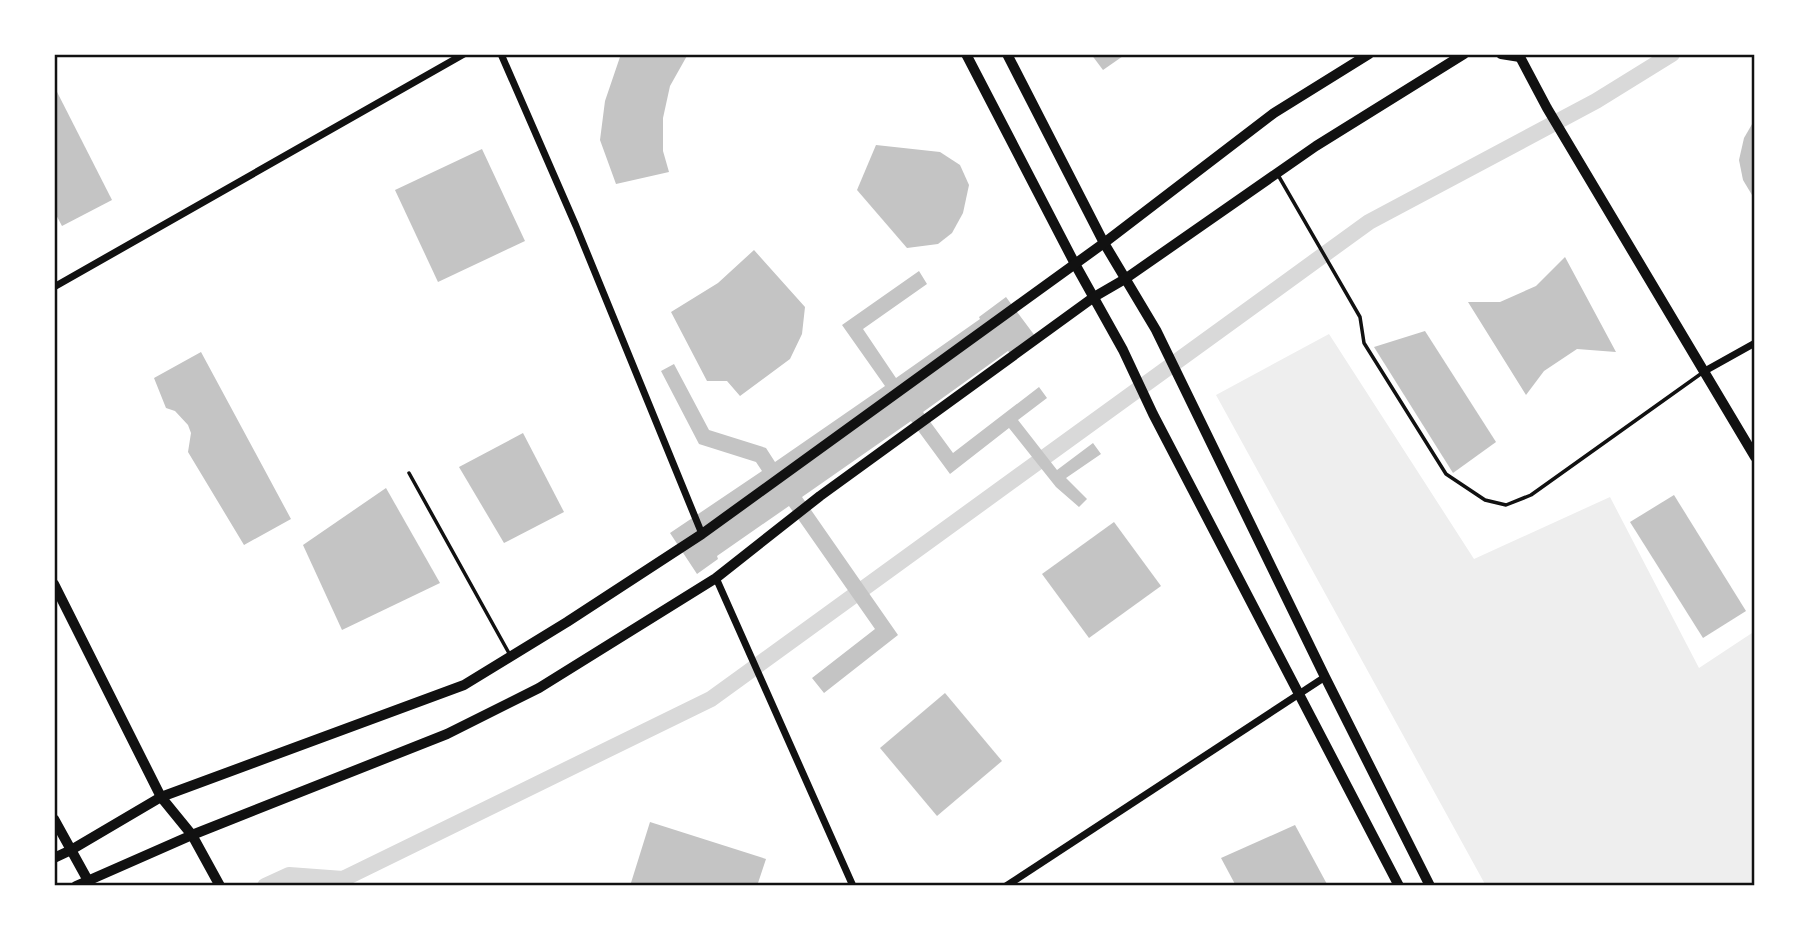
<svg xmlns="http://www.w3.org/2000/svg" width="1809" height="940" viewBox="0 0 1809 940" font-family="'IBM Plex Sans',sans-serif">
<rect width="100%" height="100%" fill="#fff"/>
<!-- green -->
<polygon fill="#eee" points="1329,334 1474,559 1610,497 1699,668 1755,631 1755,886 1486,886 1216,395"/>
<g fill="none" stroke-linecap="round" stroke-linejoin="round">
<!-- canal -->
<polyline stroke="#d9d9d9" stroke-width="16" points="265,886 289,875 343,879 711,699 1369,222 1596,101 1672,54"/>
</g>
<!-- building -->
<g fill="#c4c4c4">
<polygon points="621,54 688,54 670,86 663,118 663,151 669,172 616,184 600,140 605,101"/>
<polygon points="1091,54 1126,54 1103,70"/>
<polygon points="54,86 112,200 62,226 54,211"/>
<polygon points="1755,119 1755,200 1743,180 1739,160 1744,138"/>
<polygon points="876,145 940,152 960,165 969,185 963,213 952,233 938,244 907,248 857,190"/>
<polygon points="482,149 525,241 438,282 395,190"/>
<polygon points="754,250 805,307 802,334 790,359 740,396 727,381 707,381 671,312 718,283"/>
<polygon points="1565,257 1616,352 1577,349 1544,371 1526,395 1468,302 1500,302 1536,286"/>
<polygon points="919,271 927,284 863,329 896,378 980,319 979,317 1006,297 1035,336 1010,353 1008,351 923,412 953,453 1039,387 1047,398 1018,420 1057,470 1093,443 1101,454 1066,478 1087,499 1079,507 1056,487 1009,428 950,474 911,421 802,497 898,635 824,693 812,678 875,629 789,506 717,556 718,559 697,574 670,533 762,471 756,462 699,444 661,371 674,364 709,430 766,448 775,462 885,386 842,325"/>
<polygon points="1425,331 1496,442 1453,473 1374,347"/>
<polygon points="201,352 291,519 244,545 188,452 191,433 188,425 175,411 166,408 154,378"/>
<polygon points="523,433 564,512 504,543 459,467"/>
<polygon points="386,488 440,583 342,630 303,545"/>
<polygon points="1674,495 1746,611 1703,638 1630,522"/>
<polygon points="1114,522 1161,586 1089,638 1042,574"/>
<polygon points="945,693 1002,761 937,816 880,748"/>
<polygon points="650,822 766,859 757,886 630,886"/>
<polygon points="1295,825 1328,886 1236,886 1221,858"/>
</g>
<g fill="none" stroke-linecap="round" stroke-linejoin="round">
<!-- service -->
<g stroke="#111" stroke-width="3.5">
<polyline points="1278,175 1360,317 1364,343 1446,474 1485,500 1506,505 1531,495 1702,373"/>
<polyline points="409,473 510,655"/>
</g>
<!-- minor -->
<g stroke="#111" stroke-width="7">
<polyline points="501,54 576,226 702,534"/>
<polyline points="54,287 464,54"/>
<polyline points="1703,372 1755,343"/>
<polyline points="716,578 853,886"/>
<polyline points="1006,886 1325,677"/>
</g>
<!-- tertiary -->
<g stroke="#111" stroke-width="10">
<polyline points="966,54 1075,264 1123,350 1153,414 1399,886"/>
<polyline points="1007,54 1104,243 1156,330 1325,677 1430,886"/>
<polyline points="1501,54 1520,57"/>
<polyline points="1520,54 1520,57 1547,108 1755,457"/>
<polyline points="54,858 71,850"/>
<polyline points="76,886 192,835"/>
</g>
<!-- secondary -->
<g stroke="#111" stroke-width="10">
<polyline points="54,584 161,797 192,835 220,886"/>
<polyline points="54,819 91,886"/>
<polyline points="192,835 447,734 539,688 716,578 820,496 1094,297 1125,279 1316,146 1464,54"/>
<polyline points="71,850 161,797 464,685 567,622 702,534 1104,243 1274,113 1369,54"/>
</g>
</g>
<!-- border -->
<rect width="1809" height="940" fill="none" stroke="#ffffff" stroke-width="112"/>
<rect x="56" y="56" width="1697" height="828" fill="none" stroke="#111" stroke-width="2.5"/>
</svg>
